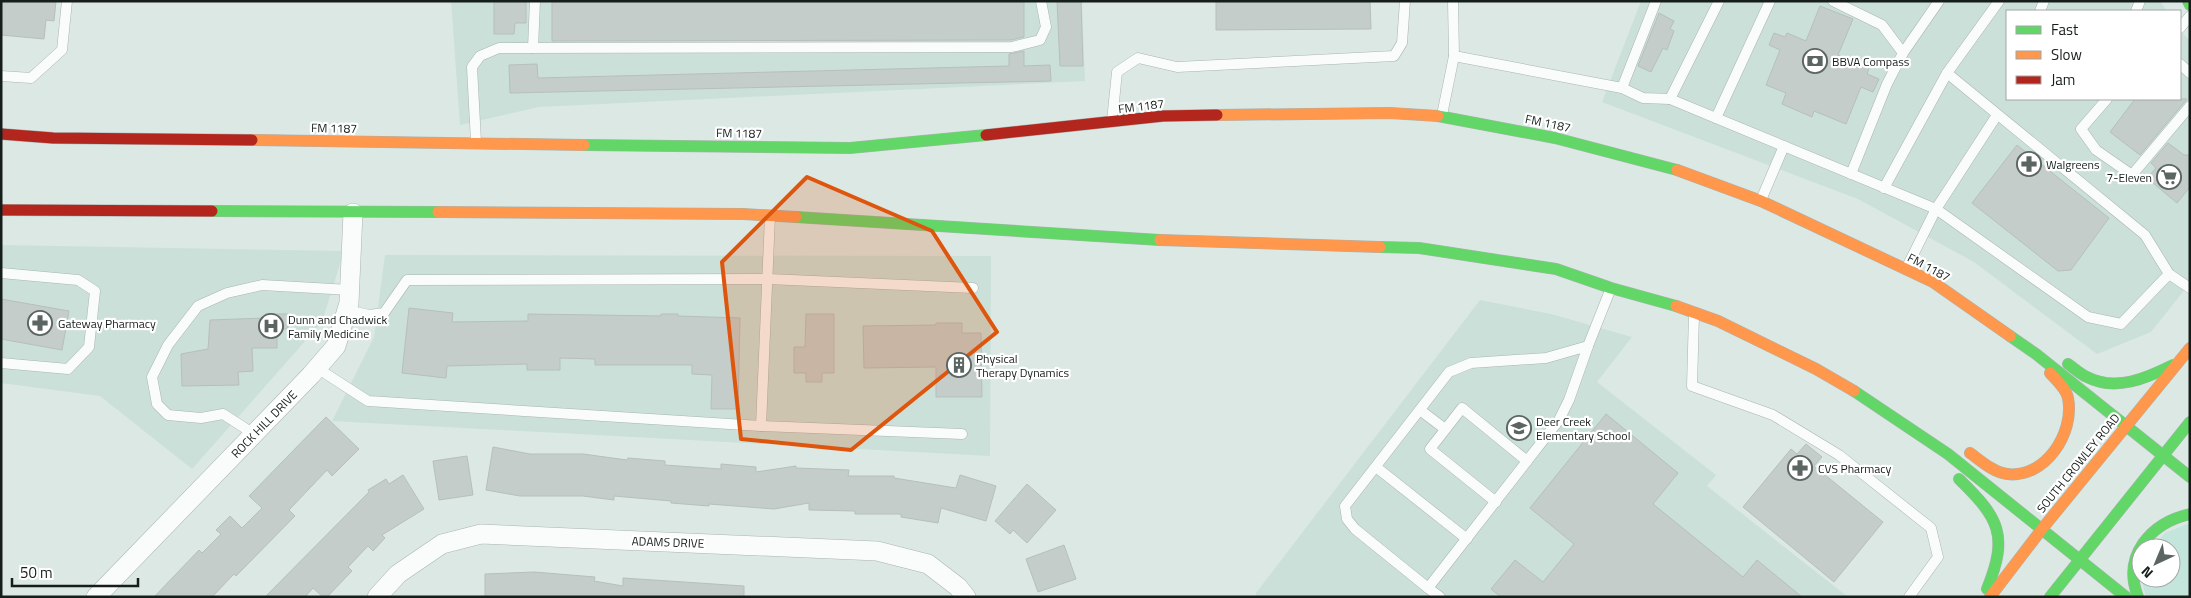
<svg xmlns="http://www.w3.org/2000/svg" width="2191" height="598" viewBox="0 0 2191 598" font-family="'Titillium Web',sans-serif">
<rect width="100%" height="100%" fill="#dce8e4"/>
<!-- built -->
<g fill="#cae0d9">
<polygon points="451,1 1082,1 1085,81 539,107 460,125"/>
<polygon points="1641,1 2160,1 2167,11 2007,11 2007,99 2180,99 2180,30 2190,41 2190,283 2151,332 2097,354 1974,262 1858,199 1602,102"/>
<polygon points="1,245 344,251 322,322 192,469 100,396 1,383"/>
<polygon points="385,255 991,256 990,456 332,421 374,337"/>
<polygon points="1480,300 1551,314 1632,337 1597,382 1716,475 1707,486 1848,597 1256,597 1256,593"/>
</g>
<!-- green -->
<polygon fill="#c4e5dc" points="2190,523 2190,597 2146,597 2141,578 2171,578 2171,548 2152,548 2165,533"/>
<!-- building -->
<g fill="#c4cdca" stroke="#b6bfbc">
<polygon points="1,1 56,1 54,21 46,20 44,39 1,35"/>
<polygon points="494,1 526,1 526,23 515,23 514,34 494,34"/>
<polygon points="552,1 1024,1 1024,37 1011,40 552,41"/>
<polygon points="1057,1 1081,1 1083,66 1060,66"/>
<polygon points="1216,1 1370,1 1371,29 1216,30"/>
<polygon points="1820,6 1853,19 1838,55 1869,68 1867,74 1879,79 1873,92 1861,87 1846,124 1814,111 1812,117 1782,104 1786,93 1766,85 1780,50 1769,45 1774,33 1785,37 1787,33 1806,41"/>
<polygon points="1659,13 1674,21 1670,29 1674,31 1667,50 1663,48 1651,72 1638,66"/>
<polygon points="1024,51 1024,66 1050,65 1051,81 510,93 509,65 537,64 538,78 1009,66 1009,54"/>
<polygon points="2135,99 2187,99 2140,155 2110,132"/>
<polygon points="2168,143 2184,155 2190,155 2190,187 2177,203 2147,178 2156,168 2151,163"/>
<polygon points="2017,145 2109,218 2071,270 2058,271 1972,203"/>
<polygon points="1,299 69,311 62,350 1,339"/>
<polygon points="409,308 453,313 452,322 528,321 528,314 661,316 661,314 678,314 678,316 740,318 738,409 711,409 712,375 692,374 692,365 595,365 595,359 560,358 560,370 527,370 527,364 447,366 446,378 402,373"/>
<polygon points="265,314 288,314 288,329 277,329 277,348 252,348 253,371 238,372 239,385 182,386 181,354 208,349 210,320 266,318"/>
<polygon points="806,314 834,314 834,373 822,373 822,382 806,382 806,373 794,373 794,347 805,347"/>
<polygon points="936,323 962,323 962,333 981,333 982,397 936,397 936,367 864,368 863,326 936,325"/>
<polygon points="1606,414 1678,473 1653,504 1743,577 1757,560 1802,597 1501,597 1491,589 1515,560 1543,582 1574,544 1530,508"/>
<polygon points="326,417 359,449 332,476 327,470 289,510 295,516 236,576 234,574 212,597 154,597 199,550 202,553 221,534 216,530 230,516 242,528 262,508 249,496"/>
<polygon points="1806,444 1822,457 1814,466 1883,522 1834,582 1743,507 1791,449 1797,454"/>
<polygon points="493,447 530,454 583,454 627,460 628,458 665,461 665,465 721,469 721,464 756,467 756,472 796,466 796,468 849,470 848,476 894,476 894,478 956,488 960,475 996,486 986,521 941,508 938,523 901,517 901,514 855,514 855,511 809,510 809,503 774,509 709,504 709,506 671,503 671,501 614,496 614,500 583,496 520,496 486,490"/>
<polygon points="467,456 473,495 439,500 433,461"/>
<polygon points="403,475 424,509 382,535 385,538 373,551 368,546 348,567 352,571 327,597 323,597 313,588 305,597 265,597 369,492 368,490 386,479 389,484"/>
<polygon points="1027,484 1056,510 1027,543 1013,530 1010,534 995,521"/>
<polygon points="1064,545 1076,579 1038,592 1026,559"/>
<polygon points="534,572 595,577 594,581 623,586 623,578 744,586 744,597 485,597 485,574"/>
</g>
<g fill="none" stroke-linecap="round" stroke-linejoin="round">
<defs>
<g id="lane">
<polyline points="1453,1 1454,56 1622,88 1643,98 1670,99 1936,209 1906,269"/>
<polyline points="1833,1 1882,25 1903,53"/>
<polyline points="2040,11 2044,1"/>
<polyline points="2136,11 2140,1"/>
<polyline points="2180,28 2190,16"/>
<polyline points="533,48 535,1"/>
<polyline points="2180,64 2190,73"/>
<polyline points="1,76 31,78 62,50 67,1"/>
<polyline points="1622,88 1656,1"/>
<polyline points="1670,99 1719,1"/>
<polyline points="2107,99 2081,129 2096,150 2132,175 2190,106"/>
<polyline points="1442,115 1454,56"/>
<polyline points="1997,115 1936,209 2088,317 2121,324 2169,274 2145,235 1947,73 1999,1"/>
<polyline points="1716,118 1770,1"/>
<polyline points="1112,121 1117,72 1138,58 1177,67 1394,56 1402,43 1405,1"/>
<polyline points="476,142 472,67 480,56 499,48 1012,47 1040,40 1046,27 1041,1"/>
<polyline points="1851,174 1887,84 1903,53 1939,1"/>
<polyline points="1884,188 1947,73"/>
<polyline points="1761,200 1784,146"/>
<polyline points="1,273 78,280 95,291 89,347 68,369 1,363"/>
<polyline points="2169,274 2190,288"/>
<polyline points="347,310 369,315 384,313 407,280 768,279 973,288"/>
<polyline points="1694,314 1692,386 1773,415 1839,455 1931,528 1938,557 1909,597"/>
<polyline points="317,368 368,401 761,426 962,434"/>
<polyline points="1420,410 1445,429"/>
<polyline points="761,426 770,216"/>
<polyline points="254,434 223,414 201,418 168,415 157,404 152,377 168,345 198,306 227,293 262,285 350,290"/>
<polyline points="1376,467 1467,539"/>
<polyline points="1496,502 1430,449 1462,408 1527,461"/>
<polyline points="1428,588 1355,529 1347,519 1345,506 1449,372 1471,363 1546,358 1588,346"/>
<polyline points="1440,597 1428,588 1559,420 1569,400 1588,346 1611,288"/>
</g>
<g id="street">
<polyline points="96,597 311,375 336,346 349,303 353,213"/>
<polyline points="377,597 398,574 442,544 481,534 877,551 928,564 958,587 966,597"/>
</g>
<g id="fast">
<polyline points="2188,1 2190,5"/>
<polyline points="1438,116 1555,138 1677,170"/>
<polyline points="584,145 850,148 986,135"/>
<polyline points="212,211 438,212"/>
<polyline points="796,217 1160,240"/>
<polyline points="1380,247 1419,248 1556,269 1611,288 1676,306"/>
<polyline points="2010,336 2036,354 2190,477"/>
<path d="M2068,364C2074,368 2080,374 2087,377C2116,392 2147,378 2173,365"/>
<polyline points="1854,391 1948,454 2126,597"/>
<path d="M1959,479C1999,518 2009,535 1987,589"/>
<polyline points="2050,597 2190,422"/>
<path d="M2138,597C2122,556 2150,523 2190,514"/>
</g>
<g id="slow">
<polyline points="1217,115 1390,113 1438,116"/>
<polyline points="252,140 584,145"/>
<polyline points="1677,170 1761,201 1933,282 2010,336"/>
<polyline points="438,212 743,214 796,217"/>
<polyline points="1160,240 1380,247"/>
<polyline points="1676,306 1718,321 1816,369 1854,391"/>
<path d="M1970,453C1981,461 1993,472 2007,474C2045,479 2075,433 2068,398C2066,388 2056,380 2050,373"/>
<polyline points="1990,597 2042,529 2190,348"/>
</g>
<g id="jam">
<polyline points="1,134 53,138 252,140"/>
<polyline points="986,135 1163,116 1217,115"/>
<polyline points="1,210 212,211"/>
</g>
</defs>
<!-- lane casing -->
<use href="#lane" stroke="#aab4b1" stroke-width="11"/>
<!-- street casing -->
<use href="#street" stroke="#aab4b1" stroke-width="20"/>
<!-- fast casing -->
<use href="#fast" stroke="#aab4b1" stroke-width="12"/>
<!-- slow casing -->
<use href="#slow" stroke="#aab4b1" stroke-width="12"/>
<!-- jam casing -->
<use href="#jam" stroke="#aab4b1" stroke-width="12"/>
<!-- lane -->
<use href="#lane" stroke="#fafcfb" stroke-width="10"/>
<!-- street -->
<use href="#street" stroke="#fafcfb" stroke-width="19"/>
<!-- fast -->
<use href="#fast" stroke="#63d668" stroke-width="11"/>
<!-- slow -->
<use href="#slow" stroke="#ff974d" stroke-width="11"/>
<!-- jam -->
<use href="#jam" stroke="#b3261e" stroke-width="11"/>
</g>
<!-- marked area -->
<path fill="#de560d" fill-opacity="0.2" stroke="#de560d" stroke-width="4" stroke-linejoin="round" d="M807,177L932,231L997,332L851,450L741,439L722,262Z"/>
<!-- icons -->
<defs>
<symbol id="bank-ring" viewBox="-11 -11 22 22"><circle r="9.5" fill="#fff" stroke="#5b6562" stroke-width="1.5"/><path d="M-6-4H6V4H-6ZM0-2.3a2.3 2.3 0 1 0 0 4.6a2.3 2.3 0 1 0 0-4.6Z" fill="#5b6562"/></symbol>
<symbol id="pharmacy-ring" viewBox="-11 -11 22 22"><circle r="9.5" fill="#fff" stroke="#5b6562" stroke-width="1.5"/><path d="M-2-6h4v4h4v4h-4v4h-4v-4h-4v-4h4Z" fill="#5b6562"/></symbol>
<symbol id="supermarket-ring" viewBox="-11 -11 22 22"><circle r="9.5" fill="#fff" stroke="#5b6562" stroke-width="1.5"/><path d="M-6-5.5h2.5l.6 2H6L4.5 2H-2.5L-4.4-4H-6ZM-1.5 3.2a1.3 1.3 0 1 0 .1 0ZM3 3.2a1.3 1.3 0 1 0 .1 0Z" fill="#5b6562"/></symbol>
<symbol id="hospital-ring" viewBox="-11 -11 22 22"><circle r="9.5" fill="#fff" stroke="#5b6562" stroke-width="1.5"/><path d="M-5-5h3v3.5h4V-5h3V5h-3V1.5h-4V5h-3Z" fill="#5b6562"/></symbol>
<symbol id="building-ring" viewBox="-11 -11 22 22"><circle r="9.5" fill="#fff" stroke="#5b6562" stroke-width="1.5"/><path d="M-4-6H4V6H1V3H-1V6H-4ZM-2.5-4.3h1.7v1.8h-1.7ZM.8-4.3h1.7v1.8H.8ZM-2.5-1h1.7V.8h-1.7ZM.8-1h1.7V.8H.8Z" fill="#5b6562"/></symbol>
<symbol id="school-ring" viewBox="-11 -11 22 22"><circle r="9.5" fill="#fff" stroke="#5b6562" stroke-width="1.5"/><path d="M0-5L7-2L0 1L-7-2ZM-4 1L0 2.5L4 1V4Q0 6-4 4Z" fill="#5b6562"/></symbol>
</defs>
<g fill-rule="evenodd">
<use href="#bank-ring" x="1801" y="47" width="28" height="28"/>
<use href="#pharmacy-ring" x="2015" y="150" width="28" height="28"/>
<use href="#supermarket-ring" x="2155" y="163" width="28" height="28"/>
<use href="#pharmacy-ring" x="26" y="309" width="28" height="28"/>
<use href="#hospital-ring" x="257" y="312" width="28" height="28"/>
<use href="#building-ring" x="945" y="351" width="28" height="28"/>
<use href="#school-ring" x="1505" y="414" width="28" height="28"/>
<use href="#pharmacy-ring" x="1786" y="454" width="28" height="28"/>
</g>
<g text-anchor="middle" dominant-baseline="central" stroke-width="4.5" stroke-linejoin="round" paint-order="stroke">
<!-- poi labels -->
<g font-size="12" fill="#161e1c" stroke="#fff" text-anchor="start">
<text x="1832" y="61">BBVA Compass</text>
<text x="2046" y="164">Walgreens</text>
<text x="2152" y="177" text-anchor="end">7-Eleven</text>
<text x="288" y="319">Dunn and Chadwick<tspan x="288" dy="14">Family Medicine</tspan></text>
<text x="58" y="323">Gateway Pharmacy</text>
<text x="976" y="358">Physical<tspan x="976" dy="14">Therapy Dynamics</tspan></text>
<text x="1536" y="421">Deer Creek<tspan x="1536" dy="14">Elementary School</tspan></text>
<text x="1818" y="468">CVS Pharmacy</text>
</g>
<!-- street labels -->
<g font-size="12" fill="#161e1c" stroke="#fff">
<text transform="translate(1141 106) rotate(-7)">FM 1187</text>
<text transform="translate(1548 123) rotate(12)">FM 1187</text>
<text transform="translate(334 128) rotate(1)">FM 1187</text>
<text transform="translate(739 133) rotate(1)">FM 1187</text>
<text transform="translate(1929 267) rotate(28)">FM 1187</text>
<text transform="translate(264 424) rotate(-46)">ROCK HILL DRIVE</text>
<text transform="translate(2078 463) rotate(-51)">SOUTH CROWLEY ROAD</text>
<text transform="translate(668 542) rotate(2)">ADAMS DRIVE</text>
</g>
</g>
<!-- border -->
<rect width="2191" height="598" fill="none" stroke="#161e1c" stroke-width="5"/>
<!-- legend -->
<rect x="2006" y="10" width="175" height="90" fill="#ffffff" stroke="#a2a5a4"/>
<rect x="2016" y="26" width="25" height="8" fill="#63d668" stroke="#a2a5a4"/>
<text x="2051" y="35" font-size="15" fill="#161e1c">Fast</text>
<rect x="2016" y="51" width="25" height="8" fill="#ff974d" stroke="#a2a5a4"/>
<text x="2051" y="60" font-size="15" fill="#161e1c">Slow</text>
<rect x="2016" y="76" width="25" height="8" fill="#b3261e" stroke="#a2a5a4"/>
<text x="2051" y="85" font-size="15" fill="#161e1c">Jam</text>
<!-- north arrow -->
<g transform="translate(2156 563) rotate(224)"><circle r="24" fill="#ffffff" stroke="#a2a5a4"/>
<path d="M0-4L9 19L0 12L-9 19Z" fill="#5b6562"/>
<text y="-8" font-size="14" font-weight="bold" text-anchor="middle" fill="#161e1c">N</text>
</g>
<!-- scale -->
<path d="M12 578v8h126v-8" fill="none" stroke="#161e1c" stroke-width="2.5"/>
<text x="20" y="578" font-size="15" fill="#161e1c" stroke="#ffffff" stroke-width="4" paint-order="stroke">50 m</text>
</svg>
